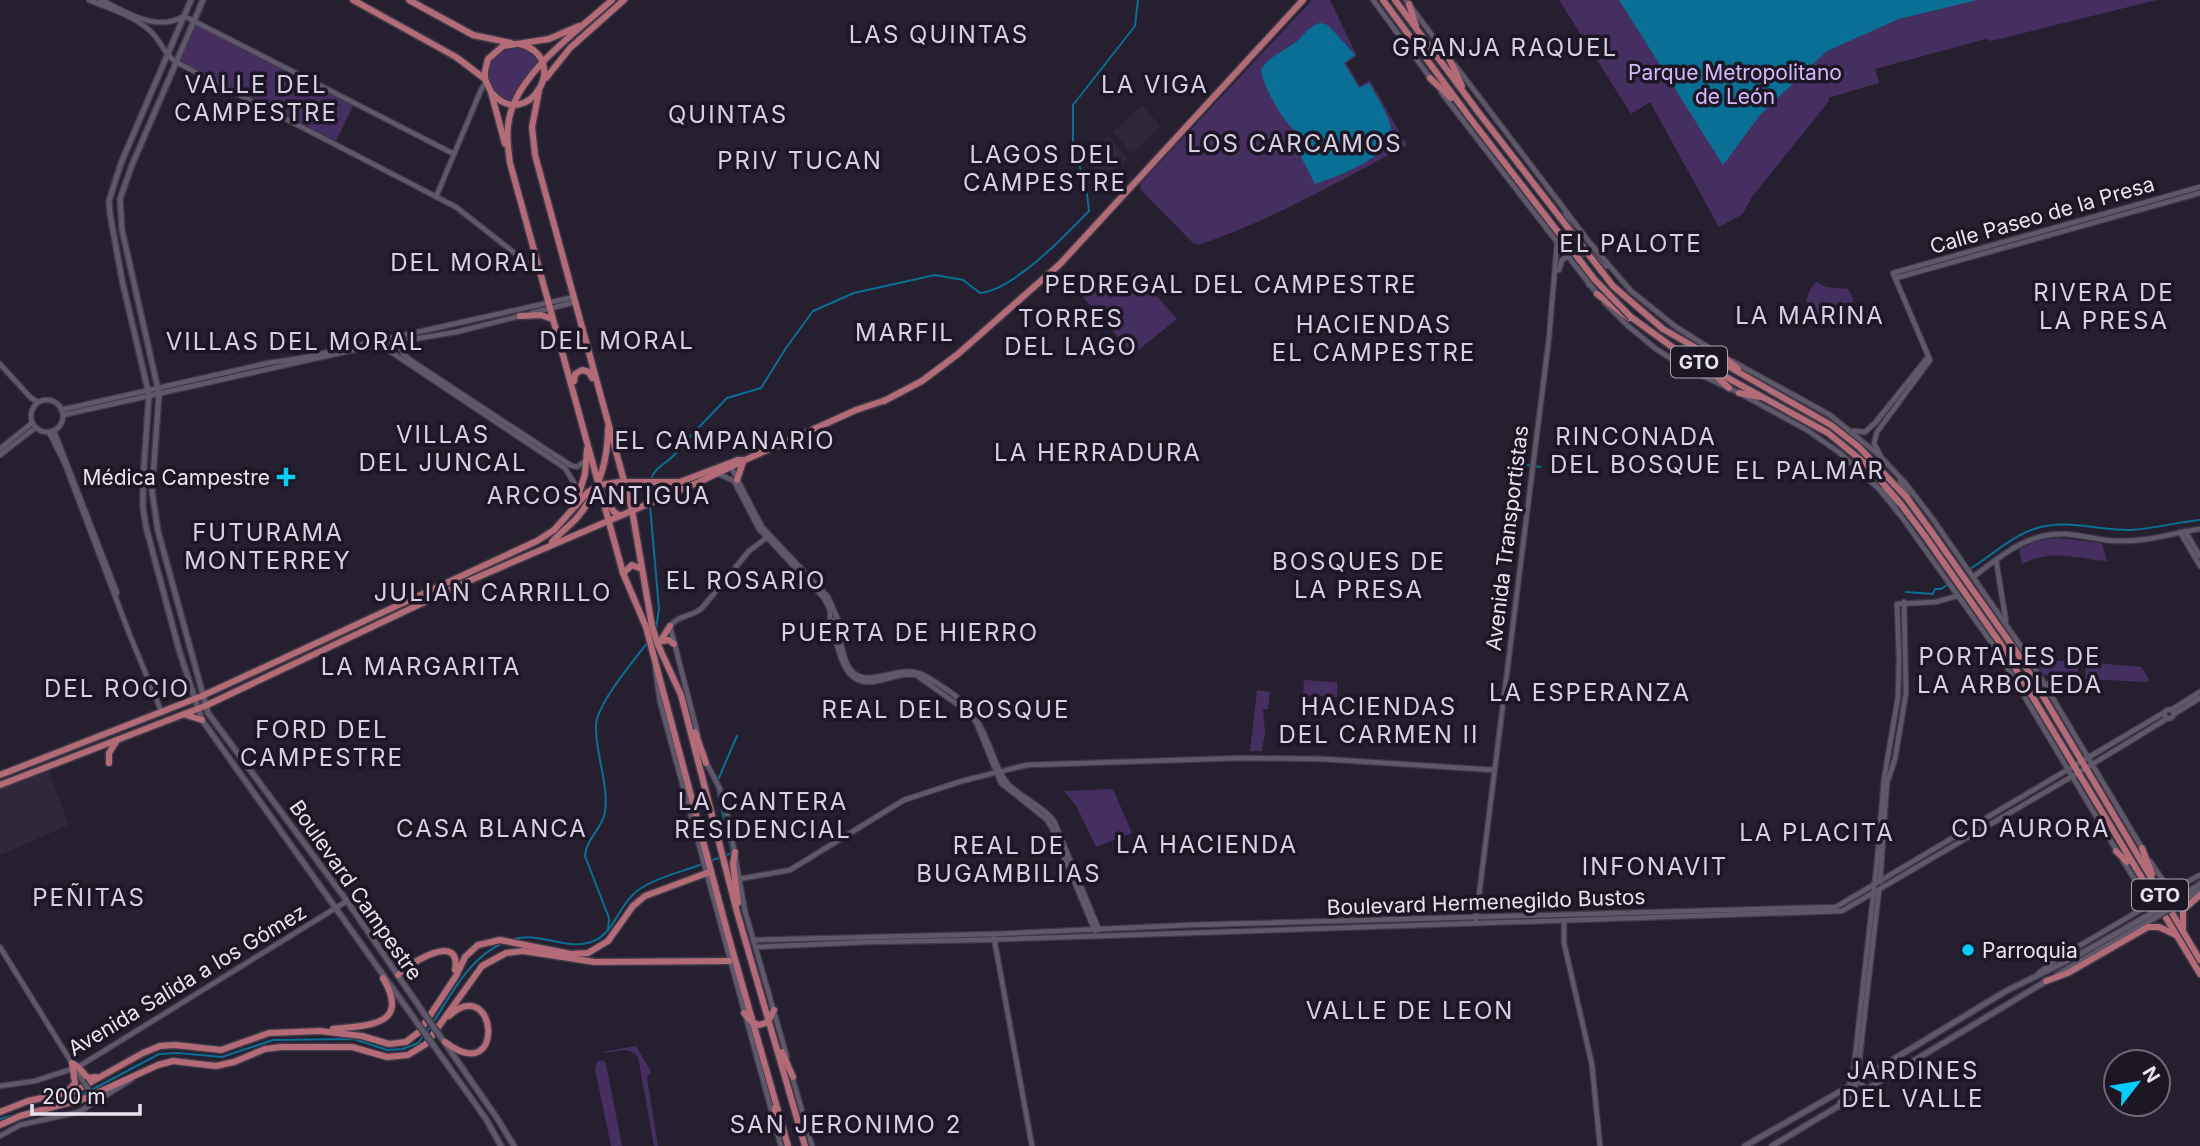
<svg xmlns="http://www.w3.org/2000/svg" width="2200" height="1146" viewBox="0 0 2200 1146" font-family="Inter,sans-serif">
<rect width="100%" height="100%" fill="#251f2f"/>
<!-- built -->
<g fill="#30273d">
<polygon points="1142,105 1160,126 1132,154 1113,132"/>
<polygon points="1108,136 1128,158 1102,179 1084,156"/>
<polygon points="48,770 69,825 0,855 0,789"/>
</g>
<!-- green -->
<g fill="#452f61">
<path d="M1312,0H1330L1357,56L1346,63L1360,86L1370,80L1407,145C1339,181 1271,221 1198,245L1192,242L1140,189L1141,183Z"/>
<polygon points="1559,0 2157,0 1991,41 1986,39 1875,69 1879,83 1828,98 1829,101 1752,197 1743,214 1719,227 1650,102 1631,114"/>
<polygon points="196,23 354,104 336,141 180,61"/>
<path d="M517,47L532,53L539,63L524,80L513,101C483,101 475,54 517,47Z"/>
<polygon points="1135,272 1177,319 1133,354 1082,296 1094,279 1124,278"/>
<path d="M1816,282L1826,287L1848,289L1853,298L1852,306C1844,315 1822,322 1810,319C1805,304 1805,294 1816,282Z"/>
<path d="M2057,538L2102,543L2107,561C2074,559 2054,548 2022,564L2019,549L2037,541Z"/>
<polygon points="2035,659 2079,662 2077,677 2043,675"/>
<polygon points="2086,662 2141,667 2149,679 2148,682 2085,679"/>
<polygon points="1304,680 1337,682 1337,697 1303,695"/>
<polygon points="1257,690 1270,692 1268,709 1263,709 1265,732 1262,751 1250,751"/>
<polygon points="1113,789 1132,833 1096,847 1076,805 1064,791"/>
<path d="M636,1046L651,1072L647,1077L658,1146H654L638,1057C628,1045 615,1054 602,1052Z"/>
<polygon points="603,1060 606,1064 622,1146 611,1146 595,1069 597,1062"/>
</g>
<!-- water -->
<g fill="#096f95">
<polygon points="1619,0 1977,0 1899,19 1827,51 1760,115 1723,165"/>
<path d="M1320,23L1328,25L1355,55L1344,63L1359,88L1369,83C1376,96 1388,113 1391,128C1396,156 1336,177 1315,184L1298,151V133C1283,123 1264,88 1261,70C1268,56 1285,51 1297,41C1305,34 1309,26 1320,23Z"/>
</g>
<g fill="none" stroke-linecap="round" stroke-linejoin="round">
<!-- stream -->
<g stroke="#096f95" stroke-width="2">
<polyline points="1522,464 1540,467"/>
<path d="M651,479C656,464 673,462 680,447L727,398L761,388L786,348L813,311L854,293L935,275L963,280L980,293C1013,290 1065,236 1089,211L1086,185L1073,148V105L1135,26L1138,0"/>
<polyline points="650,500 650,485"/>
<polyline points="650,506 659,609 656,628"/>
<path d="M1970,569C1991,556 2011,537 2034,529C2067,518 2098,531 2131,530C2153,529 2177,522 2200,520"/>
<polyline points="1906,592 1933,594 1935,589 1941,589 1960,576"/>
<polyline points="718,780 737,736"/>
<polyline points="710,861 732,853 716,785"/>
<path d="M608,930L609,918L585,856C586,839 602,829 605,812C609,783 595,754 596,725C597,704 634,660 648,642"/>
<path d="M511,940C538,930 565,951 591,942C614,935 618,905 637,891C655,878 681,872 702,864"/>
<path d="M434,1021C453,992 469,958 503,943"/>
<polyline points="0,1119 80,1096 159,1054 178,1053 222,1057 273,1040 354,1039 387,1050 403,1049 418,1043 431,1026"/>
</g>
<defs>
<g id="tertiary">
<path d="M89,0C108,8 132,15 148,29C161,39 162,53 176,62L456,207L540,273"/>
<path d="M101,0C127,12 156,33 184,16L454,154"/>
<polyline points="1373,0 1431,79"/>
<polyline points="1406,0 1449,58"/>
<polyline points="1455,65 1590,243 1631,291 1676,327 1724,357"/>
<polyline points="1441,92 1598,295"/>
<polyline points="436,197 481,90 486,82"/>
<polyline points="1544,225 1550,228 1564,242 1572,240 1574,233 1565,217 1566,212"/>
<polyline points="1559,270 1562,260 1567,257"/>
<polyline points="1896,278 2200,193"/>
<path d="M1589,285C1589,272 1574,267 1582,254L1590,252L1603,266H1608"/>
<polyline points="1604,302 1627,325 1656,349 1686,368 1739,393 1807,430 1840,453 1879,489 1901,516 1996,649 2118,853"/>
<polyline points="532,313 575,302"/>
<polyline points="399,343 403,354 410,360 570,465 577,467 585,461"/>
<polyline points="382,346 565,468 574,483 575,505"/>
<polyline points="1732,361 1830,415 1880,456 1906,484 1932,518 2027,655 2142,848"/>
<polyline points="0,364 31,398 38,402"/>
<circle cx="47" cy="416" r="16"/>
<polyline points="61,410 268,363 302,358 574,297"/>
<polyline points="63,415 367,347 456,332 520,316"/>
<polyline points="54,431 117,593"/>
<polyline points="1853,431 1865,432 1875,423 1928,357"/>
<polyline points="49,432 65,464 129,633 162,713"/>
<polyline points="0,449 32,423"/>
<polyline points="0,455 35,428"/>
<polyline points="1880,455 1874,443 1877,432 1930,360 1893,273 2200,187"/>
<polyline points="730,465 762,527 828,597 838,620"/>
<polyline points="719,474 734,481 759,529 824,598 830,610 830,622"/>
<polyline points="1880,489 1888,493 1899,506 1908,505 1911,499 1900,483 1900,478"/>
<polyline points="2185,531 2200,556"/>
<polyline points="2180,532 2200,566"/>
<polyline points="1996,560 2006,621"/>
<path d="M1973,577C2001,556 2028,532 2065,534C2083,535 2101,541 2119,541C2146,542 2173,533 2200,529"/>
<circle cx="835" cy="627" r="7"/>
<path d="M838,633C842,644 843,660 850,669C866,692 900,661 925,676C960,696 974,708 989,745C994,758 999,774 1008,784C1021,798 1042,805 1054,821L1099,930"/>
<path d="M834,634C842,661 846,690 882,680C893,677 904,673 916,675L968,712L976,722L1001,783L1046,819L1051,826L1095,931"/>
<polyline points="655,668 660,702 781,1146"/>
<polyline points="2047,689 2049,683 2055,678"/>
<circle cx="2169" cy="714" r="4.5"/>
<polyline points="2171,710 2200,692"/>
<polyline points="2174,714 2200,698"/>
<path d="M698,735L670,626C678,615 692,617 702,608L749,551L769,536"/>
<polyline points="705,760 720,789 728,817 745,911 787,1057"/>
<polyline points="2150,861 2170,891 2200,875"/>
<polyline points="739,879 790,870 904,800 962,781 1027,765 1241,758 1323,759 1494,770"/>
<polyline points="1880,882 1887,783 1895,759 1906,693 1904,602"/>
<polyline points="1476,919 1549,338 1557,244"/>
<polyline points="1564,921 1564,943 1592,1065 1600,1146"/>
<polyline points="994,938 1032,1146"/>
<polyline points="753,940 994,934 1189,925 1836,907 2165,712"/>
<polyline points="0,947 83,1081"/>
<polyline points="756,947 868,942 979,940 1842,911 2078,773 2168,718"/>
<polyline points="2039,973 2057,959 2147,906 2146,897 2123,861"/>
<polyline points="792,1076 812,1146"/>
<polyline points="1849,1085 1853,1075 1877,862 1884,779 1898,697 1899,658 1897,604 1936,602 1957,596"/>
<polyline points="0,1086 35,1081 78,1067 347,901"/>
<polyline points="1865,1090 1860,1080 1858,1072 1879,890"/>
<polyline points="0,1136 20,1125 79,1112 132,1079"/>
</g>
<g id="secondary">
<polyline points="191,0 121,163 109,201 110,214 122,280 149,395 143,480 143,508 146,527 179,650 202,720 418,1024"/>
<polyline points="203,0 132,165 120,199 122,230 159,394 152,491 158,531 208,713 347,901 425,1015"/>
<polyline points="2174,901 2200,884"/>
<polyline points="2176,905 2200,890"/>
<polyline points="2057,975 2156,917"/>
<polyline points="440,1036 497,1118 514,1146"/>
<polyline points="434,1046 486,1119 501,1146"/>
<polyline points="1840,1103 1856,1084"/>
<polyline points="1745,1146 1846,1088 2006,991 2075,957 2154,912"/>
<polyline points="1772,1146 2048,980"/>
</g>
<g id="primary">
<polyline points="353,0 456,57 485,79"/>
<polyline points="409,0 473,35 511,43"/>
<path d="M612,0C578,31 518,72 509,119C506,134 508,148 510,163L623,573L646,627L727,931L788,1146"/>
<polyline points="1383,0 1470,118"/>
<polyline points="1395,0 1479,113"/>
<polyline points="1409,4 1416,26"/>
<polyline points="1449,58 1462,86"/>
<polyline points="546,78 570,48 624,0"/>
<polyline points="1430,78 1451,98"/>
<polyline points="539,91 532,127 535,155 632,510 652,626 658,645 681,695 737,912 805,1146"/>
<path d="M493,94C527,132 573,59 520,44"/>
<polyline points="505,144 491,92 485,79 485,71 488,59 503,46 549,39 579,26"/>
<polyline points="1597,294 1629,318"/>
<polyline points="520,316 541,315 552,319"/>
<polyline points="1631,317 1675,349 1828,433 1867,465 1900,503"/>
<polyline points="1663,329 1831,425 1859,447 1907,498"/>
<polyline points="1723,356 1738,369"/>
<polyline points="1713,373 1729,388"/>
<polyline points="574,381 575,374 582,370 589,372 592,378"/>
<polyline points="1739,393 1760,397"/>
<polyline points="884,401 922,381 958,354 1060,264 1303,0"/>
<polyline points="737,480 743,462"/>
<polyline points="605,498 614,512 619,515"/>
<polyline points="576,503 585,474 587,449"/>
<polyline points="1931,531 2018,654 2200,960"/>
<polyline points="1925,536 2000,643 2200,974"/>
<path d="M552,542C559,534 568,527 576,519C598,493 608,462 608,428"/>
<polyline points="623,573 632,565 642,569"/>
<polyline points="662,641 669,640 674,644"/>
<polyline points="658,645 670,626"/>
<polyline points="186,715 202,720"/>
<polyline points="695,732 706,763"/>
<polyline points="109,763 109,753 116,742"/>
<polyline points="0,775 202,696 537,541 554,530 588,492 599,485 619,482 680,482 738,460 745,460 856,410 886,400"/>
<polyline points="0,785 205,706 471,580 699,482 743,461"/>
<polyline points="2142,848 2152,874"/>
<polyline points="2116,851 2127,862"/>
<polyline points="735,852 733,864 738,903"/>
<polyline points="2183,929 2183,910 2200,895"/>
<path d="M398,975C408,964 462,930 455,970"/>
<polyline points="2046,981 2068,973 2148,927 2159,927 2176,935"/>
<polyline points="744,1013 752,1022 759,1025 768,1022 774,1010"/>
<path d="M333,1029C369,1025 411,1026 383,978"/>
<path d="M445,1042C507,1089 497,972 449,1016"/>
<polyline points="782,1052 793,1077"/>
<polyline points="69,1090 75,1083 72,1063 78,1067 88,1078 96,1077"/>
<polyline points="0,1112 28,1101 75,1091 143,1053 160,1046 175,1045 221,1050 269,1033 320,1031 362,1036 389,1044 406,1042 419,1032 456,976 465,957 478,945 500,940 571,954 588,953 608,941 633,906 645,896 707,873"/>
<polyline points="775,1120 775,1108"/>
<polyline points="0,1125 20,1116 86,1098 158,1065 173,1061 216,1066 234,1062 265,1049 281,1047 352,1047 387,1057 408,1055 426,1044 482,966 506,953 523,951 595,962 729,961"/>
</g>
</defs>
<!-- tertiary casing -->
<use href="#tertiary" stroke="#3f3947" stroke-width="7"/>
<!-- secondary casing -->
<use href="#secondary" stroke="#3f3947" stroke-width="8"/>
<!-- primary casing -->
<use href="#primary" stroke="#3f3947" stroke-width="9"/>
<!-- tertiary -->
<use href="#tertiary" stroke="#5f586b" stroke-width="4.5"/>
<!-- secondary -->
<use href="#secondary" stroke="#5f586b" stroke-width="5"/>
<!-- primary -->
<use href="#primary" stroke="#b36b78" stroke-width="6"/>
<defs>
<polyline id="tertiary-bridge" points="83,1081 96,1101"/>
<g id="secondary-bridge">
<polyline points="2154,912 2174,901"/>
<polyline points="2156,917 2176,905"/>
<polyline points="425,1015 440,1036"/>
<polyline points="418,1024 434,1046"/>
</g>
<g id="primary-bridge">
<polyline points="1479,113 1613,286 1663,329"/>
<polyline points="1470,118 1595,280 1631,317"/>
<polyline points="1907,498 1931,531"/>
<polyline points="1900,503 1925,536"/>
</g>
</defs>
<!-- tertiary-bridge casing -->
<use href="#tertiary-bridge" stroke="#3f3947" stroke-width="7" stroke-linecap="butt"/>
<!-- secondary-bridge casing -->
<use href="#secondary-bridge" stroke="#3f3947" stroke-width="8" stroke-linecap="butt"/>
<!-- primary-bridge casing -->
<use href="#primary-bridge" stroke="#3f3947" stroke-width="9" stroke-linecap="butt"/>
<!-- tertiary-bridge -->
<use href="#tertiary-bridge" stroke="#5f586b" stroke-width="4.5"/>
<!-- secondary-bridge -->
<use href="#secondary-bridge" stroke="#5f586b" stroke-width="5"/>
<!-- primary-bridge -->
<use href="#primary-bridge" stroke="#b36b78" stroke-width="6"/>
</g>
<!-- markers -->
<g fill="#07cbf9" stroke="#1c1625" stroke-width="2.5">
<path d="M282.5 466.5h7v7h7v7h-7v7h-7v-7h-7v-7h7z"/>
<circle cx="1968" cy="950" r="7"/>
</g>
<g text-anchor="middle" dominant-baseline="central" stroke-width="7" stroke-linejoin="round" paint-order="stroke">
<!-- shield labels -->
<g fill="#1c1625" stroke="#aba6b2" stroke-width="2">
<rect x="1671" y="346.5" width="56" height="31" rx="5"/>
<rect x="2132" y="879.5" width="56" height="31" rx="5"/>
</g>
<g font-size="19" font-weight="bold" fill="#e8e4ef">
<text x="1699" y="362">GTO</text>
<text x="2160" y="895">GTO</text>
</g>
<!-- park labels -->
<g font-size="21" fill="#d2b8f9" stroke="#1c1625">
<text x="1735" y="72">Parque Metropolitano<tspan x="1735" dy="24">de León</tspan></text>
</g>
<!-- street labels -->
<g font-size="21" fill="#e8e4ef" stroke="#1c1625">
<text transform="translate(2042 215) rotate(-16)">Calle Paseo de la Presa</text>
<text transform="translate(1507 538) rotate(-83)">Avenida Transportistas</text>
<text transform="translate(356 890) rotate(55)">Boulevard Campestre</text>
<text transform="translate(1486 902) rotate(-2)">Boulevard Hermenegildo Bustos</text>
<text transform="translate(187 980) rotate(-31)">Avenida Salida a los Gómez</text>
</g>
<!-- poi labels -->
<g font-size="21" fill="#e8e4ef" stroke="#1c1625" text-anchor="end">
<text x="270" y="477">Médica Campestre</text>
<text x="1982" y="950" text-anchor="start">Parroquia</text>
</g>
<!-- quarter labels -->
<g font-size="24" letter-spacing="2" fill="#d7cfe4" stroke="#1c1625">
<text x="939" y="34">LAS QUINTAS</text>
<text x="1505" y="47">GRANJA RAQUEL</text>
<text x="256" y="84">VALLE DEL<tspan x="256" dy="28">CAMPESTRE</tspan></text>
<text x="1155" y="84">LA VIGA</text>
<text x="728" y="114">QUINTAS</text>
<text x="1295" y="143">LOS CARCAMOS</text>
<text x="1045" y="154">LAGOS DEL<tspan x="1045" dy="28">CAMPESTRE</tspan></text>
<text x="800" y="160">PRIV TUCAN</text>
<text x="1631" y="243">EL PALOTE</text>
<text x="468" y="262">DEL MORAL</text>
<text x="1231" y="284">PEDREGAL DEL CAMPESTRE</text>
<text x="2104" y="292">RIVERA DE<tspan x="2104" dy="28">LA PRESA</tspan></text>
<text x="1810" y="315">LA MARINA</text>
<text x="1071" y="318">TORRES<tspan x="1071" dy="28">DEL LAGO</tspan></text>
<text x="1374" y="324">HACIENDAS<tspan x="1374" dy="28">EL CAMPESTRE</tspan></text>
<text x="905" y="332">MARFIL</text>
<text x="617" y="340">DEL MORAL</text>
<text x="295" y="341">VILLAS DEL MORAL</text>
<text x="443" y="434">VILLAS<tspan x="443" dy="28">DEL JUNCAL</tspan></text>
<text x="1636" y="436">RINCONADA<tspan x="1636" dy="28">DEL BOSQUE</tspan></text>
<text x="725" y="440">EL CAMPANARIO</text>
<text x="1098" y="452">LA HERRADURA</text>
<text x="1810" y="470">EL PALMAR</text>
<text x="599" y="495">ARCOS ANTIGUA</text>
<text x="268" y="532">FUTURAMA<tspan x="268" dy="28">MONTERREY</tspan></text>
<text x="1359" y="561">BOSQUES DE<tspan x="1359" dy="28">LA PRESA</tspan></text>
<text x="746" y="580">EL ROSARIO</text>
<text x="493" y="592">JULIAN CARRILLO</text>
<text x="910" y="632">PUERTA DE HIERRO</text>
<text x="2010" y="656">PORTALES DE<tspan x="2010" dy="28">LA ARBOLEDA</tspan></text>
<text x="421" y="666">LA MARGARITA</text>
<text x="117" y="688">DEL ROCIO</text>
<text x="1590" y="692">LA ESPERANZA</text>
<text x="1379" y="706">HACIENDAS<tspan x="1379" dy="28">DEL CARMEN II</tspan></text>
<text x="946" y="709">REAL DEL BOSQUE</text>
<text x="322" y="729">FORD DEL<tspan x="322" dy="28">CAMPESTRE</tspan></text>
<text x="763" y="801">LA CANTERA<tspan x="763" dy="28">RESIDENCIAL</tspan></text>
<text x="492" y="828">CASA BLANCA</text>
<text x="2031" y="828">CD AURORA</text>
<text x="1817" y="832">LA PLACITA</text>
<text x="1207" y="844">LA HACIENDA</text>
<text x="1009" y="845">REAL DE<tspan x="1009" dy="28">BUGAMBILIAS</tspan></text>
<text x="1655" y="866">INFONAVIT</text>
<text x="89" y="897">PEÑITAS</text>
<text x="1410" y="1010">VALLE DE LEON</text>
<text x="1913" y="1070">JARDINES<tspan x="1913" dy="28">DEL VALLE</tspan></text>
<text x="846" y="1124">SAN JERONIMO 2</text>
</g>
</g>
<!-- north arrow -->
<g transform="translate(2137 1083) rotate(59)"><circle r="33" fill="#1c1625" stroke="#6e6876" stroke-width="2"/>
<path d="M0-5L12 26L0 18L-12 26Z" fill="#07cbf9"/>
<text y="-10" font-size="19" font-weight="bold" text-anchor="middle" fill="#e8e4ef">N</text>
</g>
<!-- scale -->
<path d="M32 1104v10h108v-10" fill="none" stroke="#e8e4ef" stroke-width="3.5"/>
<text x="42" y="1104" font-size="21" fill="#e8e4ef" stroke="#1c1625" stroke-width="5" paint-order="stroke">200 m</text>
</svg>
